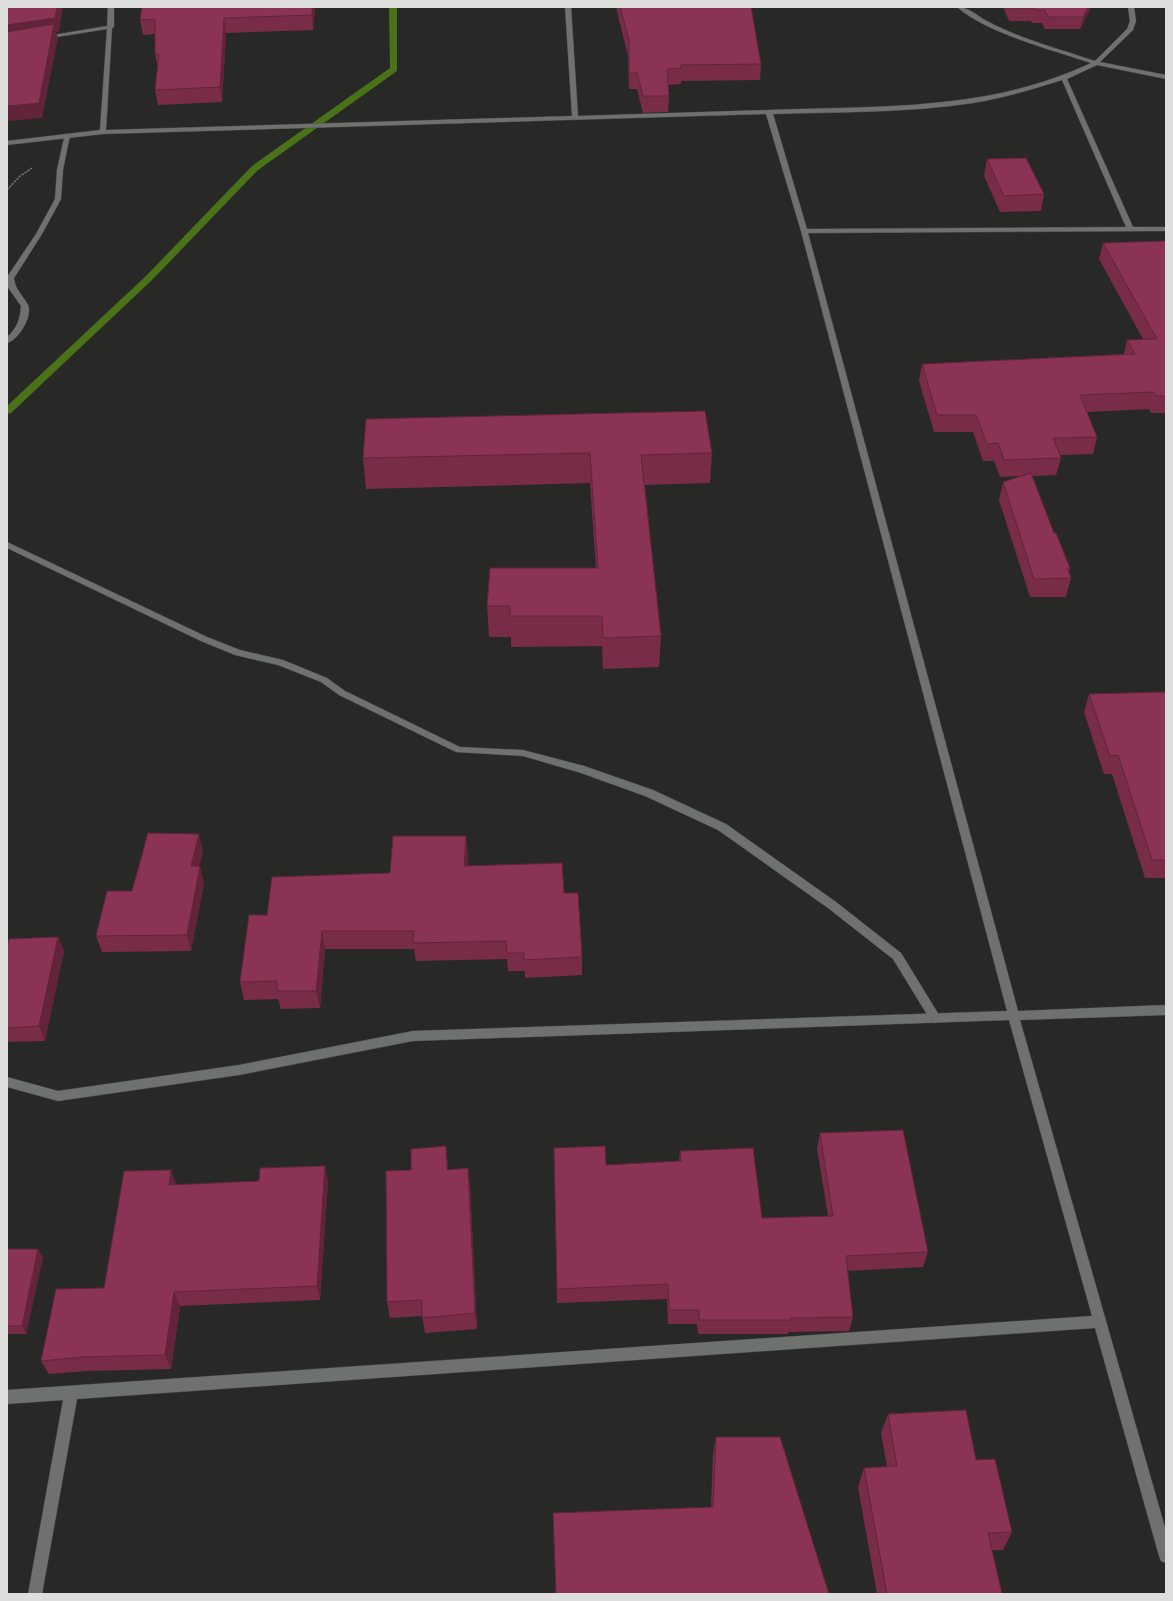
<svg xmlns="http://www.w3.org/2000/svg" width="1173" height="1601" viewBox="0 0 1173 1601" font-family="'Titillium Web',sans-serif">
<rect width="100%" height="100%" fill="#282927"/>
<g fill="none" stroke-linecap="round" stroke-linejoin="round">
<!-- stream -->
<polygon fill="#4a7219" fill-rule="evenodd" points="389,7 397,7 397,71 258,170 152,280 11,413 7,414 7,406 146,276 252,166 390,68"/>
<defs>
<g id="lane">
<path d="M65,134L70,135L63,170L61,199L42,234L14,278C15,290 23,295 28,305C33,317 18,340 7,343V337C17,328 20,320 21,306L7,286V277L36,234L55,199L57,170Z"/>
<polygon points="7,542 207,637 240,650 283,660 327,678 345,691 460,747 523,750 584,766 653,790 726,824 836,902 901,953 939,1015 941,1018 939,1021 935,1023 931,1021 893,959 828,908 718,830 645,796 581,773 523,756 456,752 339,695 321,682 278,665 235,655 201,641 7,548"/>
</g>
<path id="street" d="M108,7H114V27L112,28L106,130L572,116L565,7H571L578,116C652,114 727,111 801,109C903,106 997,107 1091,63C1053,50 986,33 957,7C969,7 977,16 987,21C1020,39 1060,49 1095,61L1127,29L1130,21L1128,7H1134L1136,21L1133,30L1100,62L1166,75V79L1097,65L1067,79L1133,227H1166V231L808,233L1018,1011L1166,1005V1015L1020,1020L1166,1531V1563L1161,1561L1159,1556L1095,1328L77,1399L42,1594H28L63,1400L7,1404V1390L1092,1316L1009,1020L413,1041L239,1075L58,1101L7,1087V1077L58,1091L239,1065L413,1031L1007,1011L801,231L766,114L103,134L7,145V141L100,130L107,29L44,39L41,37L107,26ZM1062,80L1126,227L807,229L773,114C839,112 907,113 973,103C1004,98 1033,89 1062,80Z"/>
</defs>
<!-- lane casing -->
<use href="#lane" stroke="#464745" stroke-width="1"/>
<!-- street casing -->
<use href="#street" stroke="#464745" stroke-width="1"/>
<!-- path -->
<polyline stroke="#767775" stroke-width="1.5" stroke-dasharray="2.5 1" stroke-linecap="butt" points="7,190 20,176 32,168"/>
<!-- lane -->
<use href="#lane" fill="#6f716e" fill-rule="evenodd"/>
<!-- street -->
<use href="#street" fill="#6f716e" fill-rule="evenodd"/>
</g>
<!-- wall -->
<g fill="#782c48">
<polygon points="142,7 315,7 313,30 226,33 222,102 158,105 155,90 158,68 155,54 155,34 143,35 140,20"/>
<polygon points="616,7 751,7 761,64 760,80 681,81 681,84 668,85 669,96 668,112 643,113 637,89 629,89 628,56"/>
<polygon points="1003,7 1091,7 1080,29 1045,29 1042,23 1032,23 1031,21 1009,21"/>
<polygon points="987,159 1044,194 1041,211 1000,212 984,176"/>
<polygon points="1166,241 1166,413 1151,413 1149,409 1087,412 1097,437 1093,454 1060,455 1061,458 1056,475 1032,476 1054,533 1070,568 1069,573 1071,578 1066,597 1030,597 999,500 1003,482 1020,476 1000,477 994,461 983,461 973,432 934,432 919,381 922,364 1124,354 1127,340 1143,339 1099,259 1103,243"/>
<polygon points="366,419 712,453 710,483 645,485 661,636 659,667 603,669 602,646 511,647 511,637 489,637 487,606 596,568 590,483 366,489 363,458"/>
<polygon points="1166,692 1166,878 1145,878 1112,774 1104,774 1084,712 1089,694"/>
<polygon points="203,851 199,866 204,883 191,951 102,952 96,936 132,891"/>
<polygon points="468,854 467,866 564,893 582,957 582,975 525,978 525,971 508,971 507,959 416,961 414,949 325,949 320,1008 281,1009 278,999 244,1000 240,982 267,915 390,873"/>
<polygon points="58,937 64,951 45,1041 7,1042 7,947"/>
<polygon points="820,1133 928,1252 923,1267 847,1271 853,1317 849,1331 788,1332 788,1334 698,1334 697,1324 668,1324 667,1299 557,1303 554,1148 606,1165 679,1161 680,1151 762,1218 828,1216 817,1149"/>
<polygon points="448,1163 448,1170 468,1168 470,1185 477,1329 425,1333 422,1316 390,1318 387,1302 411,1170"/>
<polygon points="171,1170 176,1185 328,1181 320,1300 180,1306 171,1369 88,1371 49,1374 41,1361 104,1288"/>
<polygon points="7,1249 43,1257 26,1334 7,1334"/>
<polygon points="888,1414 976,1460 1012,1532 1003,1550 992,1550 1002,1594 877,1594 858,1487 864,1468 887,1467 881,1433"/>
<polygon points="716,1437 829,1594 711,1507 713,1454"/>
</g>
<!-- shaded-wall -->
<g fill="#61243b">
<polygon points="57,7 63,7 59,32 56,32 58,38 42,118 7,121 7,25"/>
<polygon points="312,7 315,7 313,30 312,15"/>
<polygon points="1088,7 1091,7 1080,29 1083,17"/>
<polygon points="224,18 226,33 222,102 220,87"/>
<polygon points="199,834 203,851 195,883 191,866"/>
<polygon points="466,836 468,854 466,884 464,866"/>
<polygon points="200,866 204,883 191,951 187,935"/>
<polygon points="322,931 325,949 320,1008 316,991"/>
<polygon points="58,937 64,951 45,1041 39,1026"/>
<polygon points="446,1146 448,1163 449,1186 447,1170"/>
<polygon points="325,1166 328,1181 320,1300 317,1286"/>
<polygon points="468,1168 470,1185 477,1329 475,1313"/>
<polygon points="171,1170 176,1185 169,1185"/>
<polygon points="38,1249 43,1257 26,1334 22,1326"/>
<polygon points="174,1292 180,1306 171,1369 165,1355"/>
</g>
<!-- building -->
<g fill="#8b3354" stroke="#61243b">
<polygon points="7,7 57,7 55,18 7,25"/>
<polygon points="142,7 312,7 312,15 224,18 220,87 155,90 159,54 155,54 155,19 140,20"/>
<polygon points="620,7 751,7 761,64 681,65 681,68 667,69 669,96 643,96 637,73 629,73 629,40"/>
<polygon points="1010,7 1088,7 1083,17 1048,17 1045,10 1034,10 1033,8 1011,8"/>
<polygon points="54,24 39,103 7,106 7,32"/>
<polygon points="1026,158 1044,194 1004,196 987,159"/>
<polygon points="1166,241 1166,396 1156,396 1154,392 1080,395 1097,437 1053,438 1061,458 1004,460 998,443 987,444 976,415 937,415 922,364 1135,354 1127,340 1157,339 1103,243"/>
<polygon points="705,411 712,453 641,455 661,636 603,638 602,616 510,616 510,606 487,606 490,568 598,568 590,453 363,458 366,419"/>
<polygon points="1031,473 1054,533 1056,533 1070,568 1067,568 1071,578 1034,579 1003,482"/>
<polygon points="1166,692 1166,860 1152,860 1118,755 1110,756 1089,694"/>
<polygon points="148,833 199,834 191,866 200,866 187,935 96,936 107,891 132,891"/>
<polygon points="393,836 466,836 464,866 562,863 564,893 578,893 582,957 524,960 524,953 507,953 506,941 413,943 414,931 322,931 316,991 277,991 277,981 240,982 249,915 267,915 272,877 390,873"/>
<polygon points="58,937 39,1026 7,1028 7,947 9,939"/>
<polygon points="903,1130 928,1252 846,1256 853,1317 791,1318 791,1320 699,1320 699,1310 669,1310 668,1284 557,1289 554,1148 605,1146 606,1165 681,1161 680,1151 753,1148 762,1218 833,1216 820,1133"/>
<polygon points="446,1146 447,1170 468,1168 475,1313 422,1318 422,1300 387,1302 386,1171 411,1170 411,1149"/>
<polygon points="325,1166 317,1286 174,1292 165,1355 81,1357 41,1361 56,1289 104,1288 124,1171 171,1170 169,1185 259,1181 260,1168"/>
<polygon points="7,1249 38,1249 22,1326 7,1326"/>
<polygon points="966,1410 976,1460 995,1459 1012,1532 988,1533 1002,1594 887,1594 864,1468 897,1466 888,1414"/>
<polygon points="716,1437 780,1437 829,1594 556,1594 553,1513 713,1507"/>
</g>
<!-- border -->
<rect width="1173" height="1601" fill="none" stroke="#dddedc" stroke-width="16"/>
</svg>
